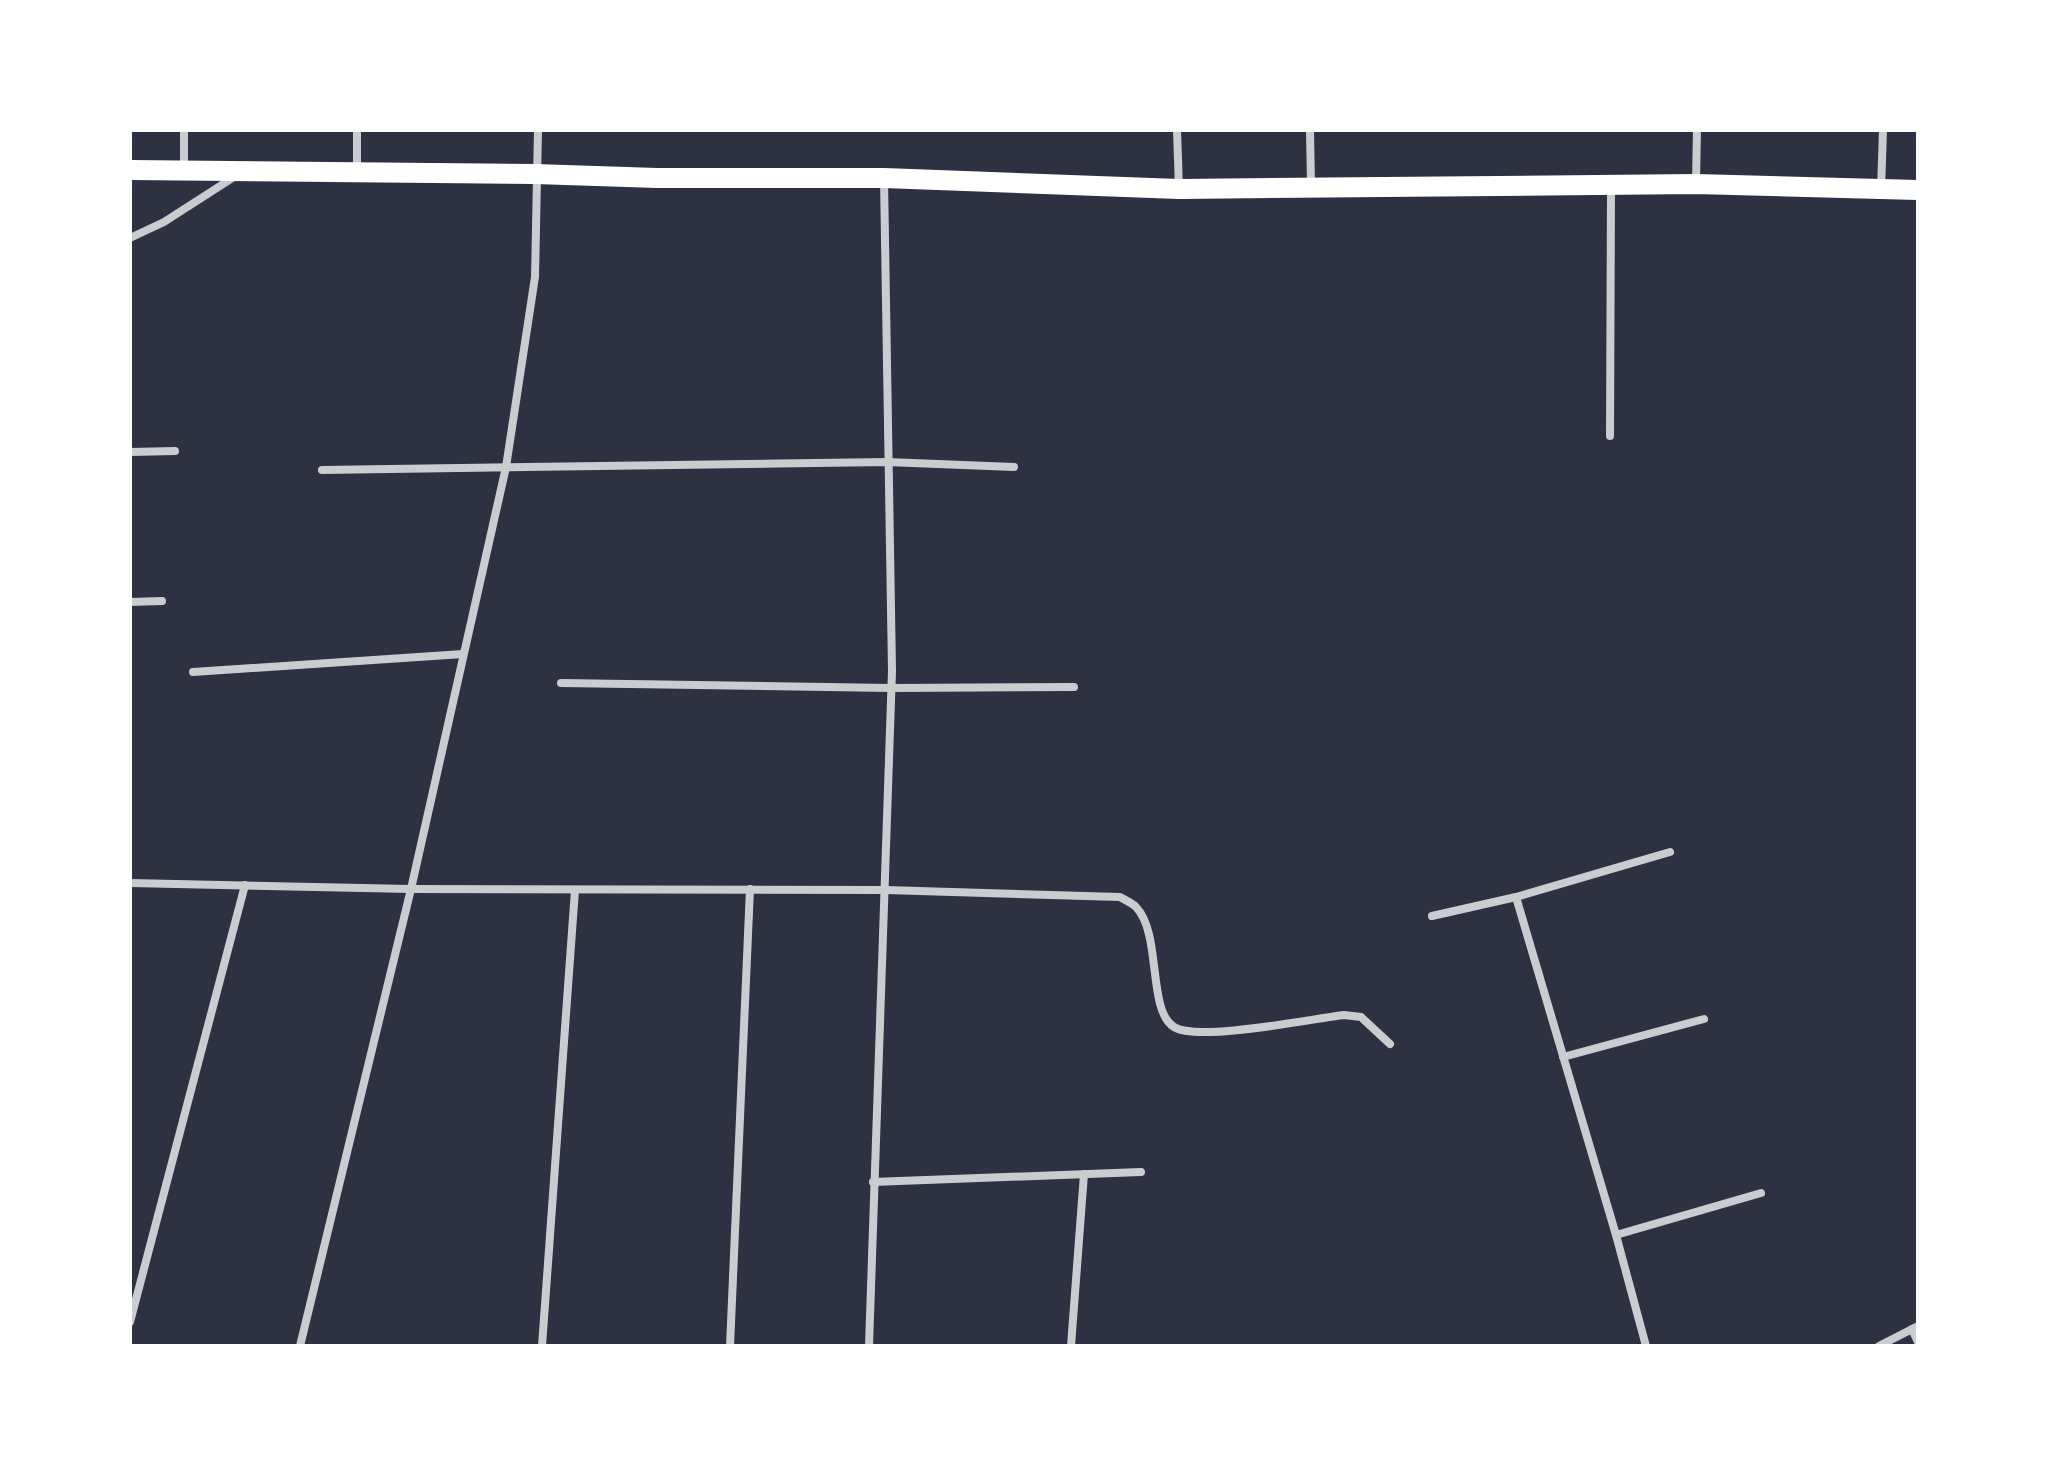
<svg xmlns="http://www.w3.org/2000/svg" width="2048" height="1476" viewBox="0 0 2048 1476" font-family="'Roboto Condensed',sans-serif">
<rect width="100%" height="100%" fill="#2d3142"/>
<g fill="none" stroke-linecap="round" stroke-linejoin="round">
<!-- minor -->
<g stroke="#caccd0" stroke-width="8">
<polyline points="1177,130 1179,189"/>
<polyline points="1310,130 1311,185"/>
<polyline points="184,168 184,130"/>
<polyline points="357,172 357,130"/>
<polyline points="1696,183 1697,130"/>
<polyline points="1881,190 1883,130"/>
<polyline points="130,238 164,222 234,177"/>
<polyline points="1610,436 1611,187"/>
<polyline points="130,452 175,451"/>
<polyline points="322,470 887,462 1014,467"/>
<polyline points="130,602 162,601"/>
<polyline points="193,672 463,654"/>
<polyline points="561,683 891,688 1074,687"/>
<path d="M130,883L411,889L886,890L1120,897C1125,900 1132,903 1136,907C1162,934 1147,1010 1174,1027C1198,1042 1311,1019 1344,1015L1361,1017L1390,1044"/>
<polyline points="1516,897 1616,1235 1646,1346"/>
<polyline points="1432,916 1516,897 1670,852"/>
<polyline points="1563,1057 1704,1019"/>
<polyline points="873,1182 1141,1172"/>
<polyline points="1616,1235 1761,1193"/>
<polyline points="130,1322 245,885"/>
<polyline points="1912,1329 1918,1342"/>
<polyline points="300,1346 411,889 506,467 535,277 538,130"/>
<polyline points="542,1346 575,890"/>
<polyline points="730,1346 750,889"/>
<polyline points="869,1346 892,671 884,178"/>
<polyline points="1071,1346 1084,1174"/>
<polyline points="1879,1346 1918,1326"/>
</g>
<!-- primary -->
<polyline stroke="#fff" stroke-width="20" points="130,170 535,174 657,178 884,178 1179,189 1696,184 1918,190"/>
</g>
<!-- border -->
<rect width="2048" height="1476" fill="none" stroke="#ffffff" stroke-width="264"/>
</svg>
